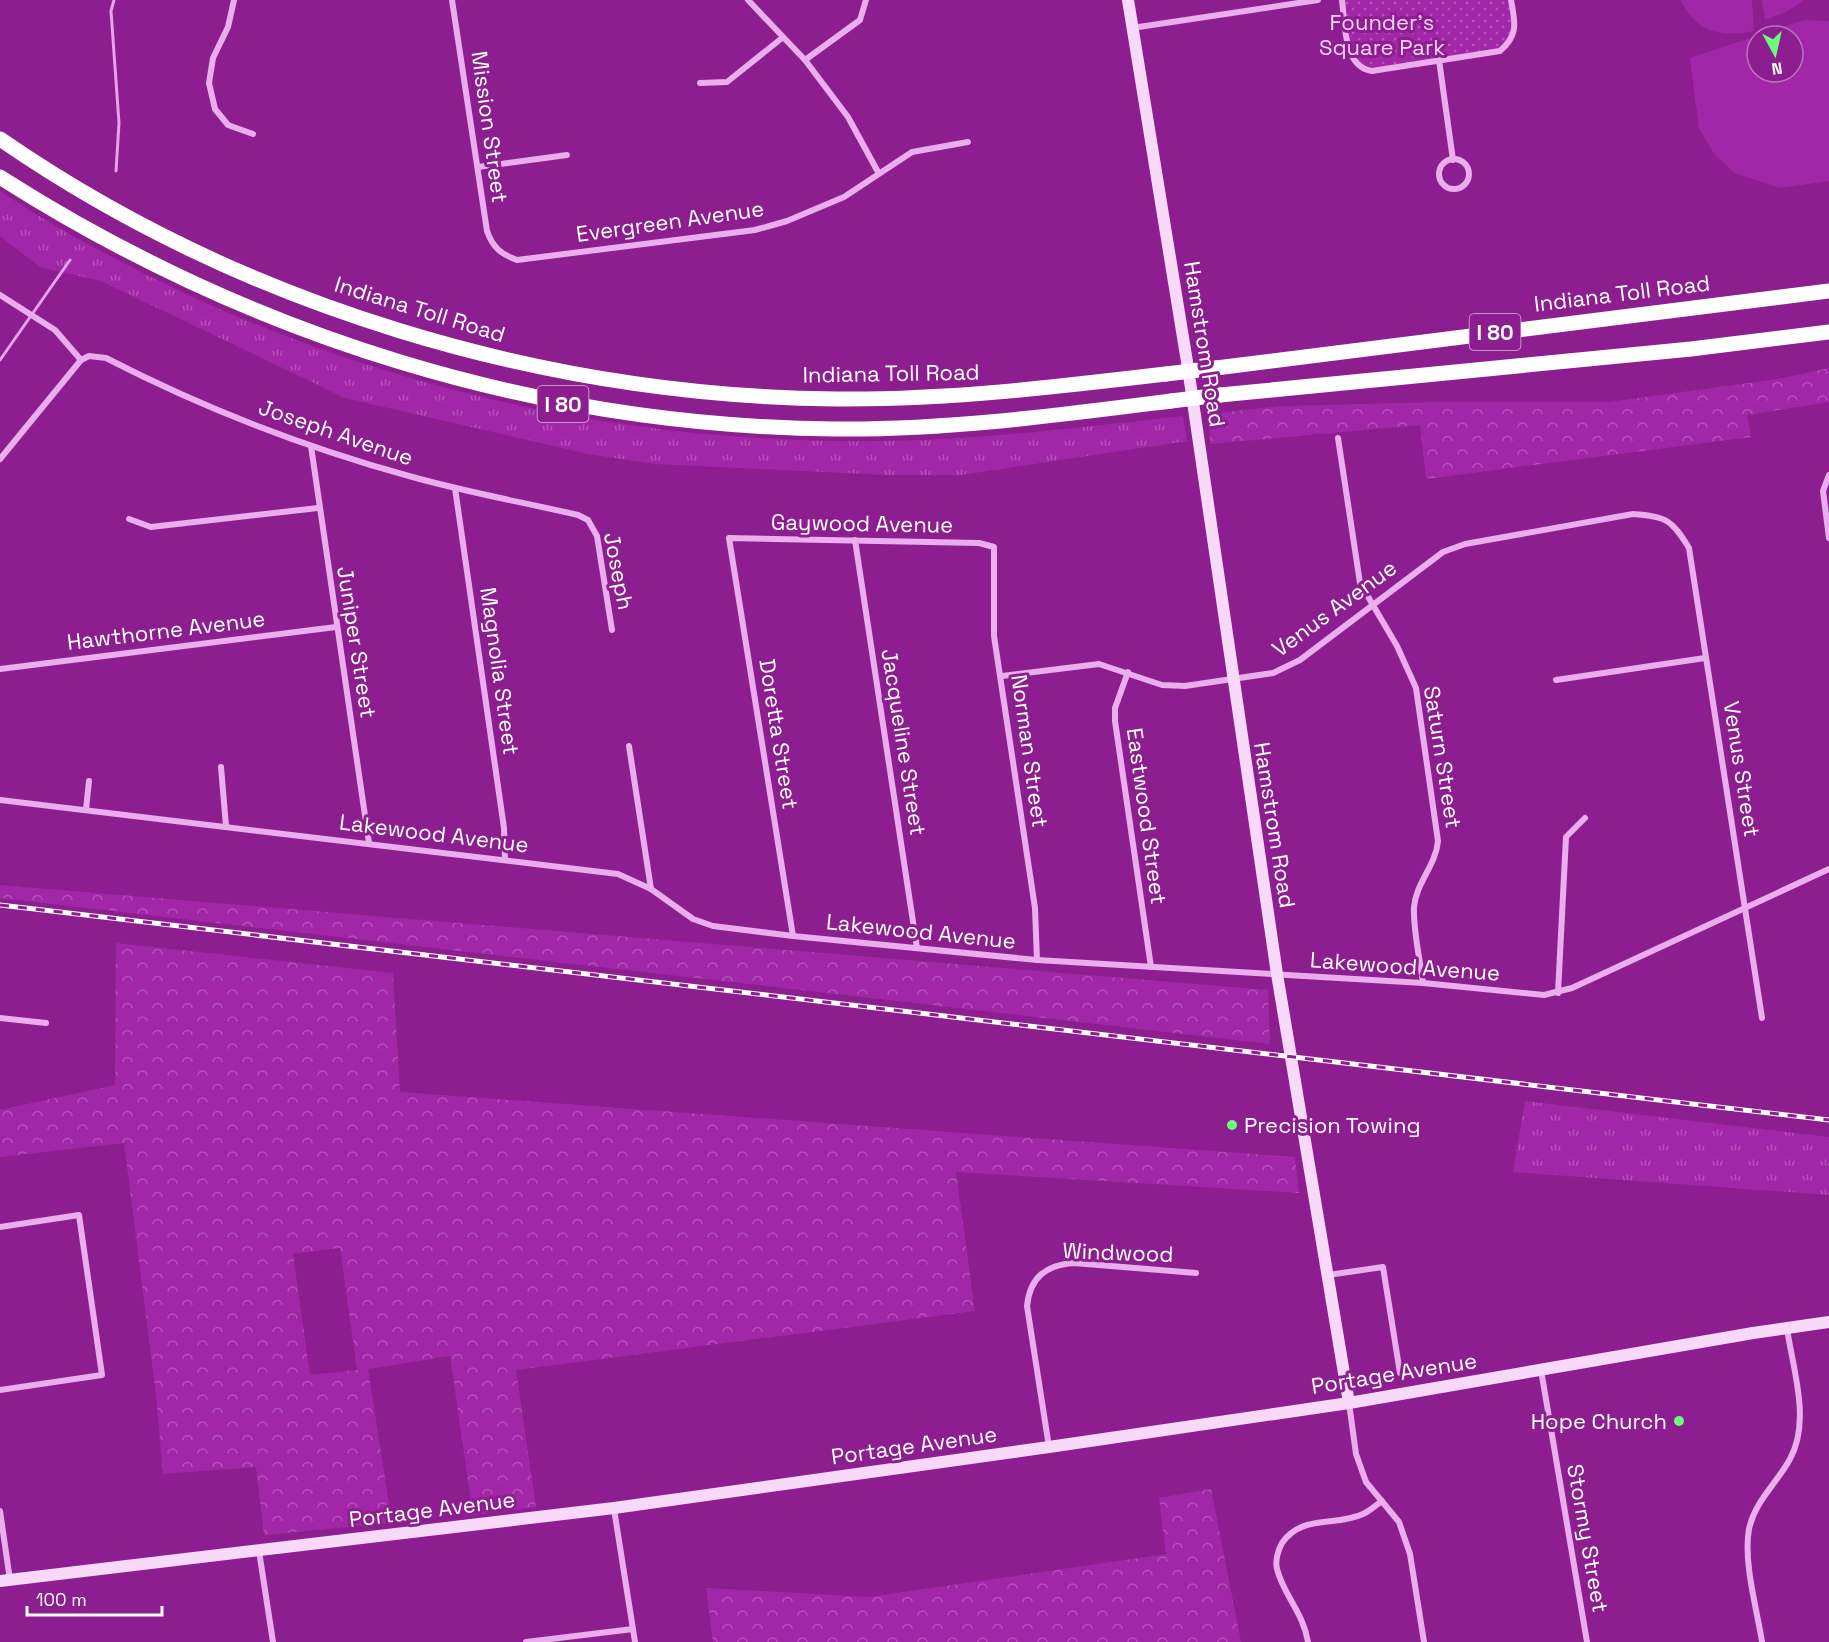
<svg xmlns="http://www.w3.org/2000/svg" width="1829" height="1642" viewBox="0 0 1829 1642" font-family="'Space Grotesk',sans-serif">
<defs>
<pattern id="grass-tufts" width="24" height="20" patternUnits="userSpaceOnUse" patternTransform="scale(1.5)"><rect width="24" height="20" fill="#a227a8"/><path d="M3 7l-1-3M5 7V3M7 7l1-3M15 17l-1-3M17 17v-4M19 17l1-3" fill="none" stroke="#b552b9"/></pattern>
<pattern id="forest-crowns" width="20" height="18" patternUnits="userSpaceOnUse" patternTransform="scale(1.5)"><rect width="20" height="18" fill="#a227a8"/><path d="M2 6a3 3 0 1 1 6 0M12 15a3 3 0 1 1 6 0" fill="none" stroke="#b552b9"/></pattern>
<pattern id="park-dots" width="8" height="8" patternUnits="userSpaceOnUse" patternTransform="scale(1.5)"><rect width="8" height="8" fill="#a227a8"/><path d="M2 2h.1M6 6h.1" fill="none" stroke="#b552b9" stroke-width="1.8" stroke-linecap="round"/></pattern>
</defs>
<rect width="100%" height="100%" fill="#8c1e8f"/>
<!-- grass -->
<g fill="url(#grass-tufts)">
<path d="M0,191C58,230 121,263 184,293C403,395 639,444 881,441C982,440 1082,427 1183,416L1187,441L961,475H886L655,464L588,454L345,398L101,281L40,267L0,236Z"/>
<polygon points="1525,1101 1829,1137 1829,1195 1513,1172"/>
</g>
<!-- forest -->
<g fill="url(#forest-crowns)" fill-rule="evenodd">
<polygon points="1829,368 1829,402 1747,415 1751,437 1426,479 1420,425 1210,444 1209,414 1281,406 1441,402 1609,402 1778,379"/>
<polygon points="0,885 1268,990 1270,1044 0,898"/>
<path d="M116,943L393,973L400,1092L1295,1157L1299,1193L956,1172L975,1311L516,1370L536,1507L473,1515L450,1356L368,1369L392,1523L264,1535L256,1467L163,1474L156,1395L124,1143L0,1157V1110L115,1085ZM340,1248L357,1370L310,1375L293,1254Z"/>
<polygon points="1211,1489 1241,1642 713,1642 706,1588 869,1597 1166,1554 1159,1498"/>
</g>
<!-- park -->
<polygon fill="url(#park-dots)" points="1342,0 1511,0 1516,29 1500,51 1364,70 1350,52"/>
<!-- pitch -->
<g fill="#a227a8" fill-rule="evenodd">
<path d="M1681,0H1752L1754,31C1722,38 1695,32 1681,0Z"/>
<polygon points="1762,0 1804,0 1788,11 1765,20"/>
<path d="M1804,20L1829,21V181L1780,188L1734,173L1715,155L1699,129L1690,58ZM1757,36H1793V72H1757Z"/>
</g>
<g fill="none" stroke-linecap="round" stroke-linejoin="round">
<!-- stream -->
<g stroke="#eaa0ef" stroke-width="3">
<polyline points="114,0 111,11 119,123 116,171"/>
<polyline points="0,360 70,260"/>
</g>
<!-- street -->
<g stroke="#eaaded" stroke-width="6">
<polyline points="234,0 228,27 213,58 209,83 215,109 228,125 253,134"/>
<path d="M452,0L487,231C493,248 501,254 517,260L755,230L787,221L844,197L912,152L968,142"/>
<polyline points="748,0 805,60 848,117 878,172"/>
<path d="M1342,0C1345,23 1343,67 1372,71L1500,51C1519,35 1515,22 1511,0"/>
<polyline points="1132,28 1318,0"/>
<polyline points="805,60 860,20 866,0"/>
<polyline points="1439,60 1453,160"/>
<polyline points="700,83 727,82 782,38"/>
<circle cx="1454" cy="174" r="15"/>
<polyline points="478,167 567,155"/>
<polyline points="0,295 55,330 81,360"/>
<path d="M1338,438L1360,583L1397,646L1416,688L1438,841C1436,865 1416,883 1414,907C1413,931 1420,959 1423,983"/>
<polyline points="311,446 369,843"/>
<path d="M0,459L81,360L89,356L106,358C203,408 304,447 409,476C465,492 522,502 578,515L588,520L597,536L612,630"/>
<polyline points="1829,475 1823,491 1829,538"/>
<polyline points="455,488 504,828 505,860"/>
<polyline points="129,519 151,527 318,508"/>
<polyline points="855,540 917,948"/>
<polyline points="0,669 336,627"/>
<polyline points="1128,672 1115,708 1115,721 1151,967"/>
<path d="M1002,676L1099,664L1162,685L1185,686L1273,673L1300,660L1443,552L1465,544L1633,514C1666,516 1672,520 1689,548L1762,1018"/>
<polyline points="1556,680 1705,658"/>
<polyline points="629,746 651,889"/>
<polyline points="221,767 226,826"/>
<polyline points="0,800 618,874 651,889 693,919 713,926 793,936 1037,960 1423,983 1544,995 1572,988 1829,869"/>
<polyline points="86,809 89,781"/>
<polyline points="793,936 729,538 979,543 994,547 994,636 1035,908 1037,960"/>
<polyline points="1558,993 1566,837 1585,818"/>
<polyline points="0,1018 46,1023"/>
<polyline points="0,1227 79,1215 102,1375 0,1390"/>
<polyline points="1328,1275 1383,1267 1400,1373"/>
<polyline points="1541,1370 1587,1642"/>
<polyline points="1349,1403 1356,1454 1366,1482 1399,1522 1410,1554 1424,1642"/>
<path d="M1049,1447L1027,1306C1030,1277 1046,1265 1074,1263L1196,1273"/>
<polyline points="614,1509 635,1642"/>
<polyline points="0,1511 10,1580"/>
<polyline points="259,1551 273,1642"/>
<polyline points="526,1642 633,1629"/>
<path d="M1308,1642C1303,1612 1284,1596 1277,1569C1275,1561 1278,1550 1282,1543C1302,1514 1335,1527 1363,1514C1370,1511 1376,1505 1382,1501"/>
<path d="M1762,1642C1757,1609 1743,1562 1749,1529C1755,1501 1777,1483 1790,1459C1811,1421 1793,1369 1787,1329"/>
</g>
<!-- secondary -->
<g stroke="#f9d9fa" stroke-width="12">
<polyline points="1128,0 1188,368 1277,974 1349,1403"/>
<polyline points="0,1581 614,1508 1049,1447 1349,1403 1753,1333 1829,1322"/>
</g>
<!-- highway -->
<g stroke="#fff" stroke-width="15">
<path d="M0,139C242,306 543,396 836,399C947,400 1056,387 1166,374"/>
<path d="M0,177C251,337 537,426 835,429C948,430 1060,415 1171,401"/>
<polyline points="1216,368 1829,291"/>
<polyline points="1220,395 1691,349 1829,332"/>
</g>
<defs>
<polyline id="rail" points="0,905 1829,1120"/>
</defs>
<!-- rail casing -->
<use href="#rail" stroke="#fff" stroke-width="5"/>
<!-- rail -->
<use href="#rail" stroke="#8c1e8f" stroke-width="3" stroke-dasharray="9" stroke-linecap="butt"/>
<!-- highway-bridge -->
<g stroke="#fff" stroke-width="15">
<polyline points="1166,374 1216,368"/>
<polyline points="1171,401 1220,395"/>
</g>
</g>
<!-- markers -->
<g fill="#6bfc7c" stroke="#8c1e8f" stroke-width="2">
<circle cx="1232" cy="1125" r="6"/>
<circle cx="1679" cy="1421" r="6"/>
</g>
<g text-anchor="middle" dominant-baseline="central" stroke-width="6" stroke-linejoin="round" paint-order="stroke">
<!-- shield labels -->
<g fill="#8c1e8f" stroke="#dcbcdd" stroke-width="1.5">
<rect x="1469.5" y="314" width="51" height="36" rx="4.5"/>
<rect x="537.5" y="386" width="51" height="36" rx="4.5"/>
</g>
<g font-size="21" font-weight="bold" fill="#fff">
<text x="1495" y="332">I 80</text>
<text x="563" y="404">I 80</text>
</g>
<!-- park labels -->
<g font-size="22" fill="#f8d2fa" stroke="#8c1e8f">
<text x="1382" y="22">Founder's<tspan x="1382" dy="25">Square Park</tspan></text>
</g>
<!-- street labels -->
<g font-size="22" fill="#fff" stroke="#8c1e8f">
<text transform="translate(490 127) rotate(82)">Mission Street</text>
<text transform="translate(670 221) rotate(-8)">Evergreen Avenue</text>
<text transform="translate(1622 293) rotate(-7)">Indiana Toll Road</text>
<text transform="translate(420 309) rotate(17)">Indiana Toll Road</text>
<text transform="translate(1205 344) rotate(81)">Hamstrom Road</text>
<text transform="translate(891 373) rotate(-1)">Indiana Toll Road</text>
<text transform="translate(336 432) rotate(19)">Joseph Avenue</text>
<text transform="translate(862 523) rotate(1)">Gaywood Avenue</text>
<text transform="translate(619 571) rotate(79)">Joseph</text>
<text transform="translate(1334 608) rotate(-36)">Venus Avenue</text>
<text transform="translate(166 630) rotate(-7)">Hawthorne Avenue</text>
<text transform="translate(357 642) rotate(81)">Juniper Street</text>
<text transform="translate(500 671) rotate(82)">Magnolia Street</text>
<text transform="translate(779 734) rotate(81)">Doretta Street</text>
<text transform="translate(904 742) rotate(81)">Jacqueline Street</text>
<text transform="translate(1030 751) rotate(82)">Norman Street</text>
<text transform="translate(1443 757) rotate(81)">Saturn Street</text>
<text transform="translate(1742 769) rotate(81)">Venus Street</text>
<text transform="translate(1147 816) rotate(82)">Eastwood Street</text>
<text transform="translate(1275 825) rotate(81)">Hamstrom Road</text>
<text transform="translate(434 833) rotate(7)">Lakewood Avenue</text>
<text transform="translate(921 931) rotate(6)">Lakewood Avenue</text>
<text transform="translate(1405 966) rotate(4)">Lakewood Avenue</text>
<text transform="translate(1118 1252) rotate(2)">Windwood</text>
<text transform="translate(1394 1373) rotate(-9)">Portage Avenue</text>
<text transform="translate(914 1445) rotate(-8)">Portage Avenue</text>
<text transform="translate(432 1509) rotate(-7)">Portage Avenue</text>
<text transform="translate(1588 1538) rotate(80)">Stormy Street</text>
</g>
<!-- poi labels -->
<g font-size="22" fill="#fff" stroke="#8c1e8f" text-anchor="start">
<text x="1244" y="1125">Precision Towing</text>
<text x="1667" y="1421" text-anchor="end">Hope Church</text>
</g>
</g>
<!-- north arrow -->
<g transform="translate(1775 54) rotate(172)"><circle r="28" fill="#8c1e8f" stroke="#ba78bc" stroke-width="1.5"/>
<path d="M0-4.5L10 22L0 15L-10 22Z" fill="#6bfc7c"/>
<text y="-9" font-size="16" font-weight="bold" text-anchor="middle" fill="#ffffff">N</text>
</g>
<!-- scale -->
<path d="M27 1606v9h135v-9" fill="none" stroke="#ffffff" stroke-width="3"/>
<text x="36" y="1606" font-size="18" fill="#ffffff" stroke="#8c1e8f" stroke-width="4.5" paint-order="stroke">100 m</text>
</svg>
